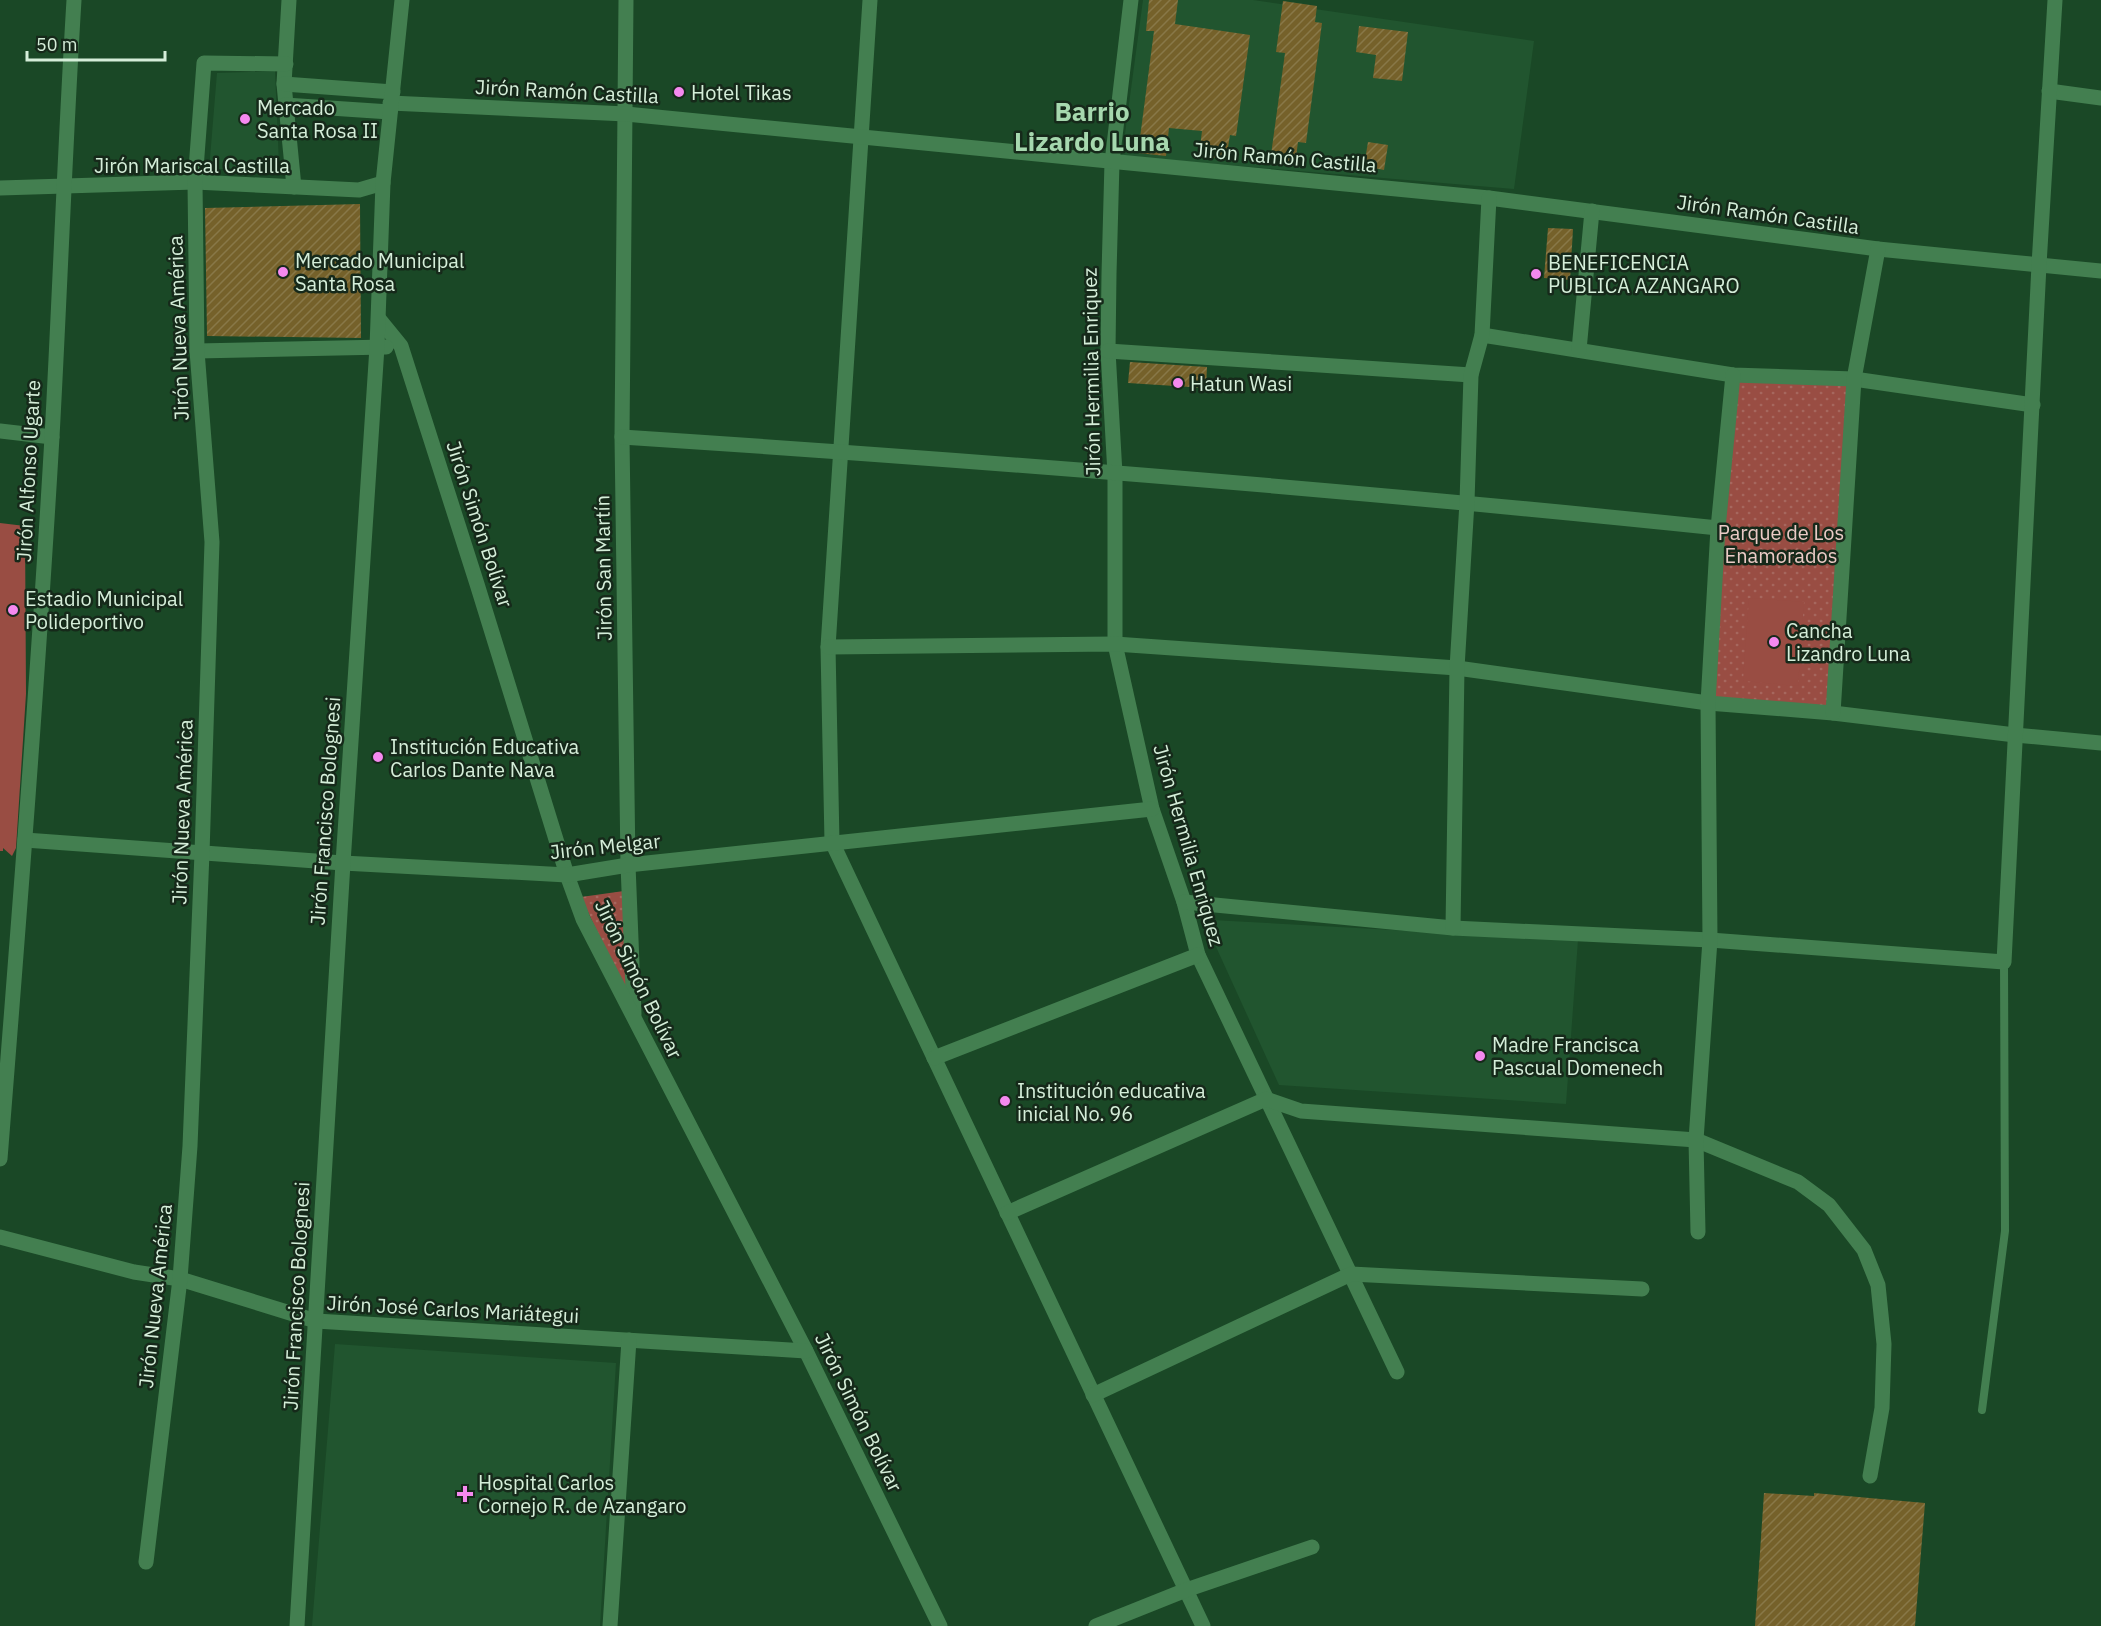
<svg xmlns="http://www.w3.org/2000/svg" width="2101" height="1626" viewBox="0 0 2101 1626" font-family="'IBM Plex Sans',sans-serif">
<defs>
<pattern id="park-dots" width="8" height="8" patternUnits="userSpaceOnUse" patternTransform="scale(1.5)"><rect width="8" height="8" fill="#994d43"/><path d="M2 2h.1M6 6h.1" fill="none" stroke="#a6675e" stroke-width="1.8" stroke-linecap="round"/></pattern>
<pattern id="building-hatch" width="6" height="6" patternUnits="userSpaceOnUse" patternTransform="scale(1.5)"><rect width="6" height="6" fill="#75612a"/><path d="M-1 1l2-2M0 6l6-6M5 7l2-2" fill="none" stroke="#887848"/></pattern>
</defs>
<rect width="100%" height="100%" fill="#1a4826"/>
<!-- built -->
<g fill="#21552f">
<polygon points="1143,0 1253,0 1534,41 1514,189 1122,156"/>
<polygon points="275,71 279,165 209,170 217,73"/>
<polygon points="1212,920 1578,940 1566,1104 1279,1085 1207,927"/>
<polygon points="335,1344 616,1363 600,1626 312,1626"/>
</g>
<!-- park -->
<g fill="url(#park-dots)">
<polygon points="1733,375 1853,384 1828,707 1708,703"/>
<polygon points="631,890 632,1007 581,897"/>
</g>
<!-- garden -->
<g fill="#994d43">
<polygon points="0,523 25,526 26,694 16,848 12,856 3,848 3,851 0,851"/>
<polygon points="1749,598 1804,602 1798,686 1743,681"/>
</g>
<!-- building -->
<g fill="url(#building-hatch)">
<polygon points="1149,0 1178,0 1175,24 1250,35 1236,136 1230,135 1226,160 1199,155 1202,131 1169,128 1166,156 1138,153 1154,31 1146,31"/>
<polygon points="1283,1 1317,6 1315,22 1322,23 1306,143 1298,142 1295,165 1270,162 1285,53 1276,52"/>
<polygon points="1359,26 1408,32 1402,81 1373,78 1376,55 1356,52"/>
<polygon points="1368,142 1388,145 1384,170 1364,166"/>
<polygon points="360,204 361,338 207,336 205,208"/>
<polygon points="1548,228 1573,229 1570,280 1544,278"/>
<polygon points="1130,362 1207,367 1206,388 1128,383"/>
<polygon points="1764,1493 1814,1496 1814,1493 1925,1503 1915,1626 1755,1626"/>
</g>
<g fill="none" stroke-linecap="round" stroke-linejoin="round">
<!-- lane -->
<polyline stroke="#437f50" stroke-width="8" points="1982,1410 2005,1231 2004,962"/>
<!-- street -->
<g stroke="#437f50" stroke-width="15">
<polyline points="289,0 284,84 294,187"/>
<polyline points="626,0 622,437 628,865 634,1014"/>
<polyline points="870,0 828,647 832,842 1203,1626"/>
<polyline points="1131,0 1112,162 1109,274 1108,351 1115,474 1115,644 1152,809 1184,902 1198,955 1397,1372"/>
<polyline points="284,84 393,92"/>
<polyline points="2049,91 2101,98"/>
<polyline points="390,103 626,114 1489,198 1878,249 2101,271"/>
<polyline points="285,105 390,112"/>
<polyline points="0,188 195,182 359,190 383,183"/>
<polyline points="379,319 401,346 477,584 567,875 583,919 806,1351 940,1626"/>
<polyline points="1482,335 1733,375 1854,379 2033,405"/>
<polyline points="1579,350 1592,211"/>
<polyline points="197,351 386,347"/>
<polyline points="1108,351 1471,375"/>
<polyline points="0,431 52,437"/>
<path d="M622,437C988,461 1353,490 1718,528"/>
<polyline points="828,647 1115,644 1457,668 1708,703 1833,713 2015,735 2101,743"/>
<polyline points="1833,713 1854,379 1878,249"/>
<polyline points="25,840 343,863 567,875 628,865 1152,809"/>
<polyline points="1184,902 1453,928 1710,940 2004,962 2039,265 2055,0"/>
<polyline points="1453,928 1457,668 1467,502 1471,375 1482,335 1489,198"/>
<polyline points="934,1058 1198,955"/>
<path d="M0,1159C19,919 38,678 52,437C60,291 65,146 74,0"/>
<polyline points="1007,1213 1266,1099 1301,1111 1696,1140 1798,1182 1829,1205 1864,1250 1878,1285 1884,1344 1882,1408 1870,1476"/>
<polyline points="1698,1232 1696,1140 1710,940 1708,703 1718,528 1733,375"/>
<polyline points="0,1237 134,1272 180,1279 316,1321 806,1351"/>
<polyline points="1093,1395 1351,1274 1642,1289"/>
<polyline points="146,1562 180,1279 190,1146 202,853 212,542 197,351 195,182 204,63 286,64"/>
<polyline points="297,1626 343,863 377,347 383,183 402,0"/>
<polyline points="610,1626 629,1340"/>
<polyline points="1096,1626 1186,1590 1312,1547"/>
</g>
</g>
<!-- markers -->
<g fill="#f589ef" stroke="#16291a" stroke-width="2">
<circle cx="679" cy="92" r="6"/>
<circle cx="245" cy="119" r="6"/>
<circle cx="283" cy="272" r="6"/>
<circle cx="1536" cy="274" r="6"/>
<circle cx="1178" cy="383" r="6"/>
<circle cx="13" cy="610" r="6"/>
<circle cx="1774" cy="642" r="6"/>
<circle cx="378" cy="757" r="6"/>
<circle cx="1480" cy="1056" r="6"/>
<circle cx="1005" cy="1101" r="6"/>
<path d="M462 1485h6v6h6v6h-6v6h-6v-6h-6v-6h6z"/>
</g>
<g text-anchor="middle" dominant-baseline="central" stroke-width="5" stroke-linejoin="round" paint-order="stroke">
<!-- street labels -->
<g font-size="20" fill="#d5eed9" stroke="#16291a">
<text transform="translate(567 91) rotate(3)">Jirón Ramón Castilla</text>
<text transform="translate(1285 157) rotate(5)">Jirón Ramón Castilla</text>
<text x="192" y="165">Jirón Mariscal Castilla</text>
<text transform="translate(1768 214) rotate(8)">Jirón Ramón Castilla</text>
<text transform="translate(178 328) rotate(-92)">Jirón Nueva América</text>
<text transform="translate(1091 372) rotate(-91)">Jirón Hermilia Enriquez</text>
<text transform="translate(28 471) rotate(-87)">Jirón Alfonso Ugarte</text>
<text transform="translate(480 524) rotate(72)">Jirón Simón Bolívar</text>
<text transform="translate(603 568) rotate(-91)">Jirón San Martín</text>
<text transform="translate(325 811) rotate(-86)">Jirón Francisco Bolognesi</text>
<text transform="translate(182 812) rotate(-88)">Jirón Nueva América</text>
<text transform="translate(1189 845) rotate(74)">Jirón Hermilia Enriquez</text>
<text transform="translate(605 846) rotate(-6)">Jirón Melgar</text>
<text transform="translate(639 979) rotate(64)">Jirón Simón Bolívar</text>
<text transform="translate(155 1296) rotate(-84)">Jirón Nueva América</text>
<text transform="translate(296 1296) rotate(-87)">Jirón Francisco Bolognesi</text>
<text transform="translate(453 1309) rotate(3)">Jirón José Carlos Mariátegui</text>
<text transform="translate(859 1412) rotate(64)">Jirón Simón Bolívar</text>
</g>
<!-- poi labels -->
<g font-size="20" fill="#d5eed9" stroke="#16291a" text-anchor="start">
<text x="691" y="92">Hotel Tikas</text>
<text x="257" y="107">Mercado<tspan x="257" dy="23">Santa Rosa II</tspan></text>
<text x="295" y="260">Mercado Municipal<tspan x="295" dy="23">Santa Rosa</tspan></text>
<text x="1548" y="262">BENEFICENCIA<tspan x="1548" dy="23">PUBLICA AZANGARO</tspan></text>
<text x="1190" y="383">Hatun Wasi</text>
<text x="25" y="598">Estadio Municipal<tspan x="25" dy="23">Polideportivo</tspan></text>
<text x="1786" y="630">Cancha<tspan x="1786" dy="23">Lizandro Luna</tspan></text>
<text x="390" y="746">Institución Educativa<tspan x="390" dy="23">Carlos Dante Nava</tspan></text>
<text x="1492" y="1044">Madre Francisca<tspan x="1492" dy="23">Pascual Domenech</tspan></text>
<text x="1017" y="1090">Institución educativa<tspan x="1017" dy="23">inicial No. 96</tspan></text>
<text x="478" y="1482">Hospital Carlos<tspan x="478" dy="23">Cornejo R. de Azangaro</tspan></text>
</g>
<!-- park labels -->
<g font-size="20" fill="#ebcbc6" stroke="#16291a">
<text x="1781" y="532">Parque de Los<tspan x="1781" dy="23">Enamorados</tspan></text>
</g>
<!-- district labels -->
<g font-size="26" font-weight="bold" fill="#a6d8ae" stroke="#16291a">
<text x="1092" y="111">Barrio<tspan x="1092" dy="30">Lizardo Luna</tspan></text>
</g>
</g>
<!-- scale -->
<path d="M27 51v9h138v-9" fill="none" stroke="#d5eed9" stroke-width="3"/>
<text x="36" y="51" font-size="18" fill="#d5eed9" stroke="#16291a" stroke-width="4.5" paint-order="stroke">50 m</text>
</svg>
